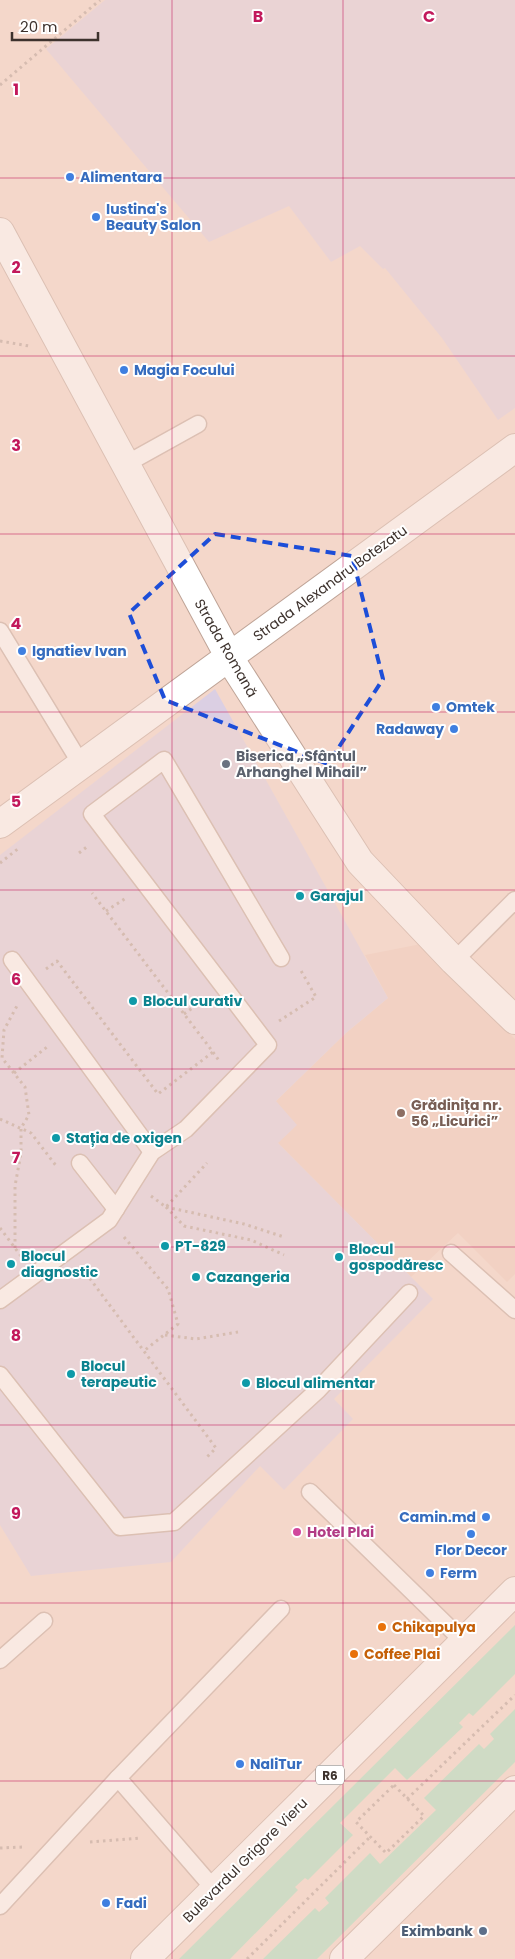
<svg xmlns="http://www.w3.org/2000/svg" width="515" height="1959" viewBox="0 0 515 1959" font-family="Poppins,sans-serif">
<rect width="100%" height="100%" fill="#f4d7ca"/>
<!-- built -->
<polygon fill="#efcbba" points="421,944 515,1039 515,1274 507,1282 458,1233 411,1277 278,1143 275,1102 346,1033 388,998 365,955"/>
<!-- industrial -->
<polygon fill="#decee1" points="105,0 515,0 515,408 498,420 442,338 385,268 383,269 360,246 331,262 289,206 209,242 46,49"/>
<!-- medical -->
<polygon fill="#dbcfe3" points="215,689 388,998 346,1033 276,1101 297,1125 278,1143 433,1299 334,1399 353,1419 284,1490 260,1466 171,1562 31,1576 0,1525 0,855"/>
<!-- green -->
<g fill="#a3e1be">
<polygon points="515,1625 515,1674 473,1716 469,1713 459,1723 463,1727 407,1780 395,1768 340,1823 353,1835 308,1880 305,1878 295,1887 298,1890 230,1959 179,1959"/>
<polygon points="515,1709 515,1762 317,1959 263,1959 315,1908 319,1912 329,1903 325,1898 370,1853 380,1864 436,1810 424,1798 479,1744 484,1749 494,1739 490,1734"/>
</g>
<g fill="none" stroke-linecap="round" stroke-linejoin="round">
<defs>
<g id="lane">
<polyline points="126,464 198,424"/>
<polyline points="0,631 81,764"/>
<polyline points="12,960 152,1152"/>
<polyline points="454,961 515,900"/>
<polyline points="80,1163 116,1209"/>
<polyline points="451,1253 515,1310"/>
<polyline points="0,1300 109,1220 152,1152 186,1129 268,1045 92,814 164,760 281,958"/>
<polyline points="0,1375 120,1527 174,1522 318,1390 409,1293"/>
<polyline points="310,1492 464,1642"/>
<polyline points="0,1660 44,1621"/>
<polyline points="215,1890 118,1778 281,1609"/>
<polyline points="0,1906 118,1778"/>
</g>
<g id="street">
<polyline points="0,232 235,667 360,862 454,961 515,1020"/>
<polyline points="0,824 515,448"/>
</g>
<g id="primary">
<polyline points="145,1959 515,1591"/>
<polyline points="344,1959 515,1790"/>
</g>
</defs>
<!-- lane casing -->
<use href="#lane" stroke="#bfa497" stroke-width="19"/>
<!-- street casing -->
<use href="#street" stroke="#bfa497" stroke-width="30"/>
<!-- primary casing -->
<use href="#primary" stroke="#bfa497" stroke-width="30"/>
<!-- path -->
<g stroke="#b29b91" stroke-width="3" stroke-dasharray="2.5 4" stroke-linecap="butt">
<polyline points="0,85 100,0"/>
<polyline points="0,341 29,346"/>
<polyline points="79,853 88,846"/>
<polyline points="0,863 19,848"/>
<polyline points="106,911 126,898"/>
<polyline points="46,969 57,961 158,1094 213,1052 92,893"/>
<polyline points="184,1014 206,998"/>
<polyline points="279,1021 316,997 300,969"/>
<polyline points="213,1052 220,1062"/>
<polyline points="14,1073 47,1047"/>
<polyline points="0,1119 31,1133 57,1167"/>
<polyline points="151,1196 166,1207 207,1163"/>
<polyline points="166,1207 184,1226 251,1240 284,1255"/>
<polyline points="166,1207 244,1224 284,1237"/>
<polyline points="0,1228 21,1256"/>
<polyline points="124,1237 168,1289 178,1324 145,1350"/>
<polyline points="15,1248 15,1186 21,1153 21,1128 29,1115 25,1087 2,1058 4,1030 18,1004"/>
<polyline points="82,1268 216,1448 206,1458"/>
<polyline points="165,1335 196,1339 238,1332"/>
<polygon points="394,1785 424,1816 386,1853 356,1822"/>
<polyline points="407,1799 515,1695"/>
<polyline points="90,1842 141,1838"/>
<polyline points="0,1848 23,1847"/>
<polyline points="247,1959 370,1837"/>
</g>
<!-- lane -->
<use href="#lane" stroke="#fff" stroke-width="16"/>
<!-- street -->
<use href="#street" stroke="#fff" stroke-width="28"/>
<!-- primary -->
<use href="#primary" stroke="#fff" stroke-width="28"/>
</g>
<!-- marked area -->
<path d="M0 0H515V1959H0ZM215,534L352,556L383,679L328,764L165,700L129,613Z" fill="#f4d7ca" fill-opacity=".55" fill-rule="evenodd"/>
<path fill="none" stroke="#1d4ed8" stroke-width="4" stroke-dasharray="10 6" stroke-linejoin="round" d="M215,534L352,556L383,679L328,764L165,700L129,613Z"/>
<!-- grid -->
<path fill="none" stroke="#c2185b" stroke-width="1" stroke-opacity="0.55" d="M172,0V1959M343,0V1959M0,178H515M0,356H515M0,534H515M0,712H515M0,890H515M0,1069H515M0,1247H515M0,1425H515M0,1603H515M0,1781H515"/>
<!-- markers -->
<g fill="#3f7fe0" stroke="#fff" stroke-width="2">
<circle cx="70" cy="177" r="5"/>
<circle cx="96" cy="217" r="5"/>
<circle cx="124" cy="370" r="5"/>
<circle cx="22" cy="651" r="5"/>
<circle cx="436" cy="707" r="5"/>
<circle cx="454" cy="729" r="5"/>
<circle cx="486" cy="1517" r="5"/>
<circle cx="471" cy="1534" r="5"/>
<circle cx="430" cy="1573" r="5"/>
<circle cx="240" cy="1764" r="5"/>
<circle cx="106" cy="1903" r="5"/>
</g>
<circle fill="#6b7280" stroke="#fff" stroke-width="2" cx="226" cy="764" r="5"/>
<g fill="#0f9aa8" stroke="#fff" stroke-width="2">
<circle cx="300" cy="896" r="5"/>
<circle cx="133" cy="1001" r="5"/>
<circle cx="56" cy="1138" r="5"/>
<circle cx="165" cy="1246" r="5"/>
<circle cx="339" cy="1257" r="5"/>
<circle cx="11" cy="1264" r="5"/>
<circle cx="196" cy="1277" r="5"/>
<circle cx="71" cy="1374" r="5"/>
<circle cx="246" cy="1383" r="5"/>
</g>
<circle fill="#8d6e63" stroke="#fff" stroke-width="2" cx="401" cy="1113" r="5"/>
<circle fill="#d1479c" stroke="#fff" stroke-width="2" cx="297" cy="1532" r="5"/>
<g fill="#e8710a" stroke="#fff" stroke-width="2">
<circle cx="382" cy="1627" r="5"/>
<circle cx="354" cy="1654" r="5"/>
</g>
<circle fill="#5c6f8a" stroke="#fff" stroke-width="2" cx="483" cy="1931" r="5"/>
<g text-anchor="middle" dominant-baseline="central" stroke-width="4" stroke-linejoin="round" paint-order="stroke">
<!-- shield labels -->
<rect fill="#fff" stroke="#77706c" stroke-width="1" x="316" y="1765.5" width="28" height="19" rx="4"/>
<g font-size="12" font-weight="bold" fill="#3d322d">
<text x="330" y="1775">R6</text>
</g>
<!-- shop labels -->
<g font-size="14" font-weight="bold" fill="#366cbe" stroke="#fff" text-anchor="start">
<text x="80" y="177">Alimentara</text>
<text x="106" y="209">Iustina's<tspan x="106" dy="16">Beauty Salon</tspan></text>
<text x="134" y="370">Magia Focului</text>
<text x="32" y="651">Ignatiev Ivan</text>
<text x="446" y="707">Omtek</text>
<text x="444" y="729" text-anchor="end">Radaway</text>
<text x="476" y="1517" text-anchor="end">Camin.md</text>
<text x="471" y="1550" text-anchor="middle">Flor Decor</text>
<text x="440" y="1573">Ferm</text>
<text x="250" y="1764">NaliTur</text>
<text x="116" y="1903">Fadi</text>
</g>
<!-- street labels -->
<g font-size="14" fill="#3d322d" stroke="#fff">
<text transform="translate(330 583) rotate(-36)">Strada Alexandru Botezatu</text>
<text transform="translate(226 648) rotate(60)">Strada Romană</text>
<text transform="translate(245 1860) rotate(-45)">Bulevardul Grigore Vieru</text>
</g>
<!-- worship labels -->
<g font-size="14" font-weight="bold" fill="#5b616d" stroke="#fff" text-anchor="start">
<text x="236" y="756">Biserica „Sfântul<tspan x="236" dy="16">Arhanghel Mihail”</tspan></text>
</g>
<!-- culture labels -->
<g font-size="14" font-weight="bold" fill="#0d838f" stroke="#fff" text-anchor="start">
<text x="310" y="896">Garajul</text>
<text x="143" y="1001">Blocul curativ</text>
<text x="66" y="1138">Stația de oxigen</text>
<text x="175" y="1246">PT-829</text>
<text x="349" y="1249">Blocul<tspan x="349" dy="16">gospodăresc</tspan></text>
<text x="21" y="1256">Blocul<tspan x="21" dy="16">diagnostic</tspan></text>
<text x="206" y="1277">Cazangeria</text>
<text x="81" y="1366">Blocul<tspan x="81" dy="16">terapeutic</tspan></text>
<text x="256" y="1383">Blocul alimentar</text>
</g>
<!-- education labels -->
<g font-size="14" font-weight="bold" fill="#785e54" stroke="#fff" text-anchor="start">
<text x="411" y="1105">Grădinița nr.<tspan x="411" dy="16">56 „Licurici”</tspan></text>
</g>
<!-- hotel labels -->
<g font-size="14" font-weight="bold" fill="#b23c85" stroke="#fff" text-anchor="start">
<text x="307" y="1532">Hotel Plai</text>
</g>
<!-- food labels -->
<g font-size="14" font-weight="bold" fill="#c56008" stroke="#fff" text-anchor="start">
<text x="392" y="1627">Chikapulya</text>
<text x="364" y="1654">Coffee Plai</text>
</g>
<!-- service labels -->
<g font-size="14" font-weight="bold" fill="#4e5e75" stroke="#fff" text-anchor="end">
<text x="473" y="1931">Eximbank</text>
</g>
</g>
<g font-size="16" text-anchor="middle" font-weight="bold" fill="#c2185b" stroke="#fff" stroke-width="4" stroke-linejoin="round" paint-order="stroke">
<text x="258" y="22">B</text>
<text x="429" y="22">C</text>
<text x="16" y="95">1</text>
<text x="16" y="273">2</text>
<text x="16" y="451">3</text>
<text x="16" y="629">4</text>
<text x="16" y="807">5</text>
<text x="16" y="985">6</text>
<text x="16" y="1163">7</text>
<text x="16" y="1341">8</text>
<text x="16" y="1519">9</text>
</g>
<!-- scale -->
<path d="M12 32v8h86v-8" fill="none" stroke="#3d322d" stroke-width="2.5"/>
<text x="20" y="32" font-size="15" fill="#3d322d" stroke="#ffffff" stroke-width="4" paint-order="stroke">20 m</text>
</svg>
